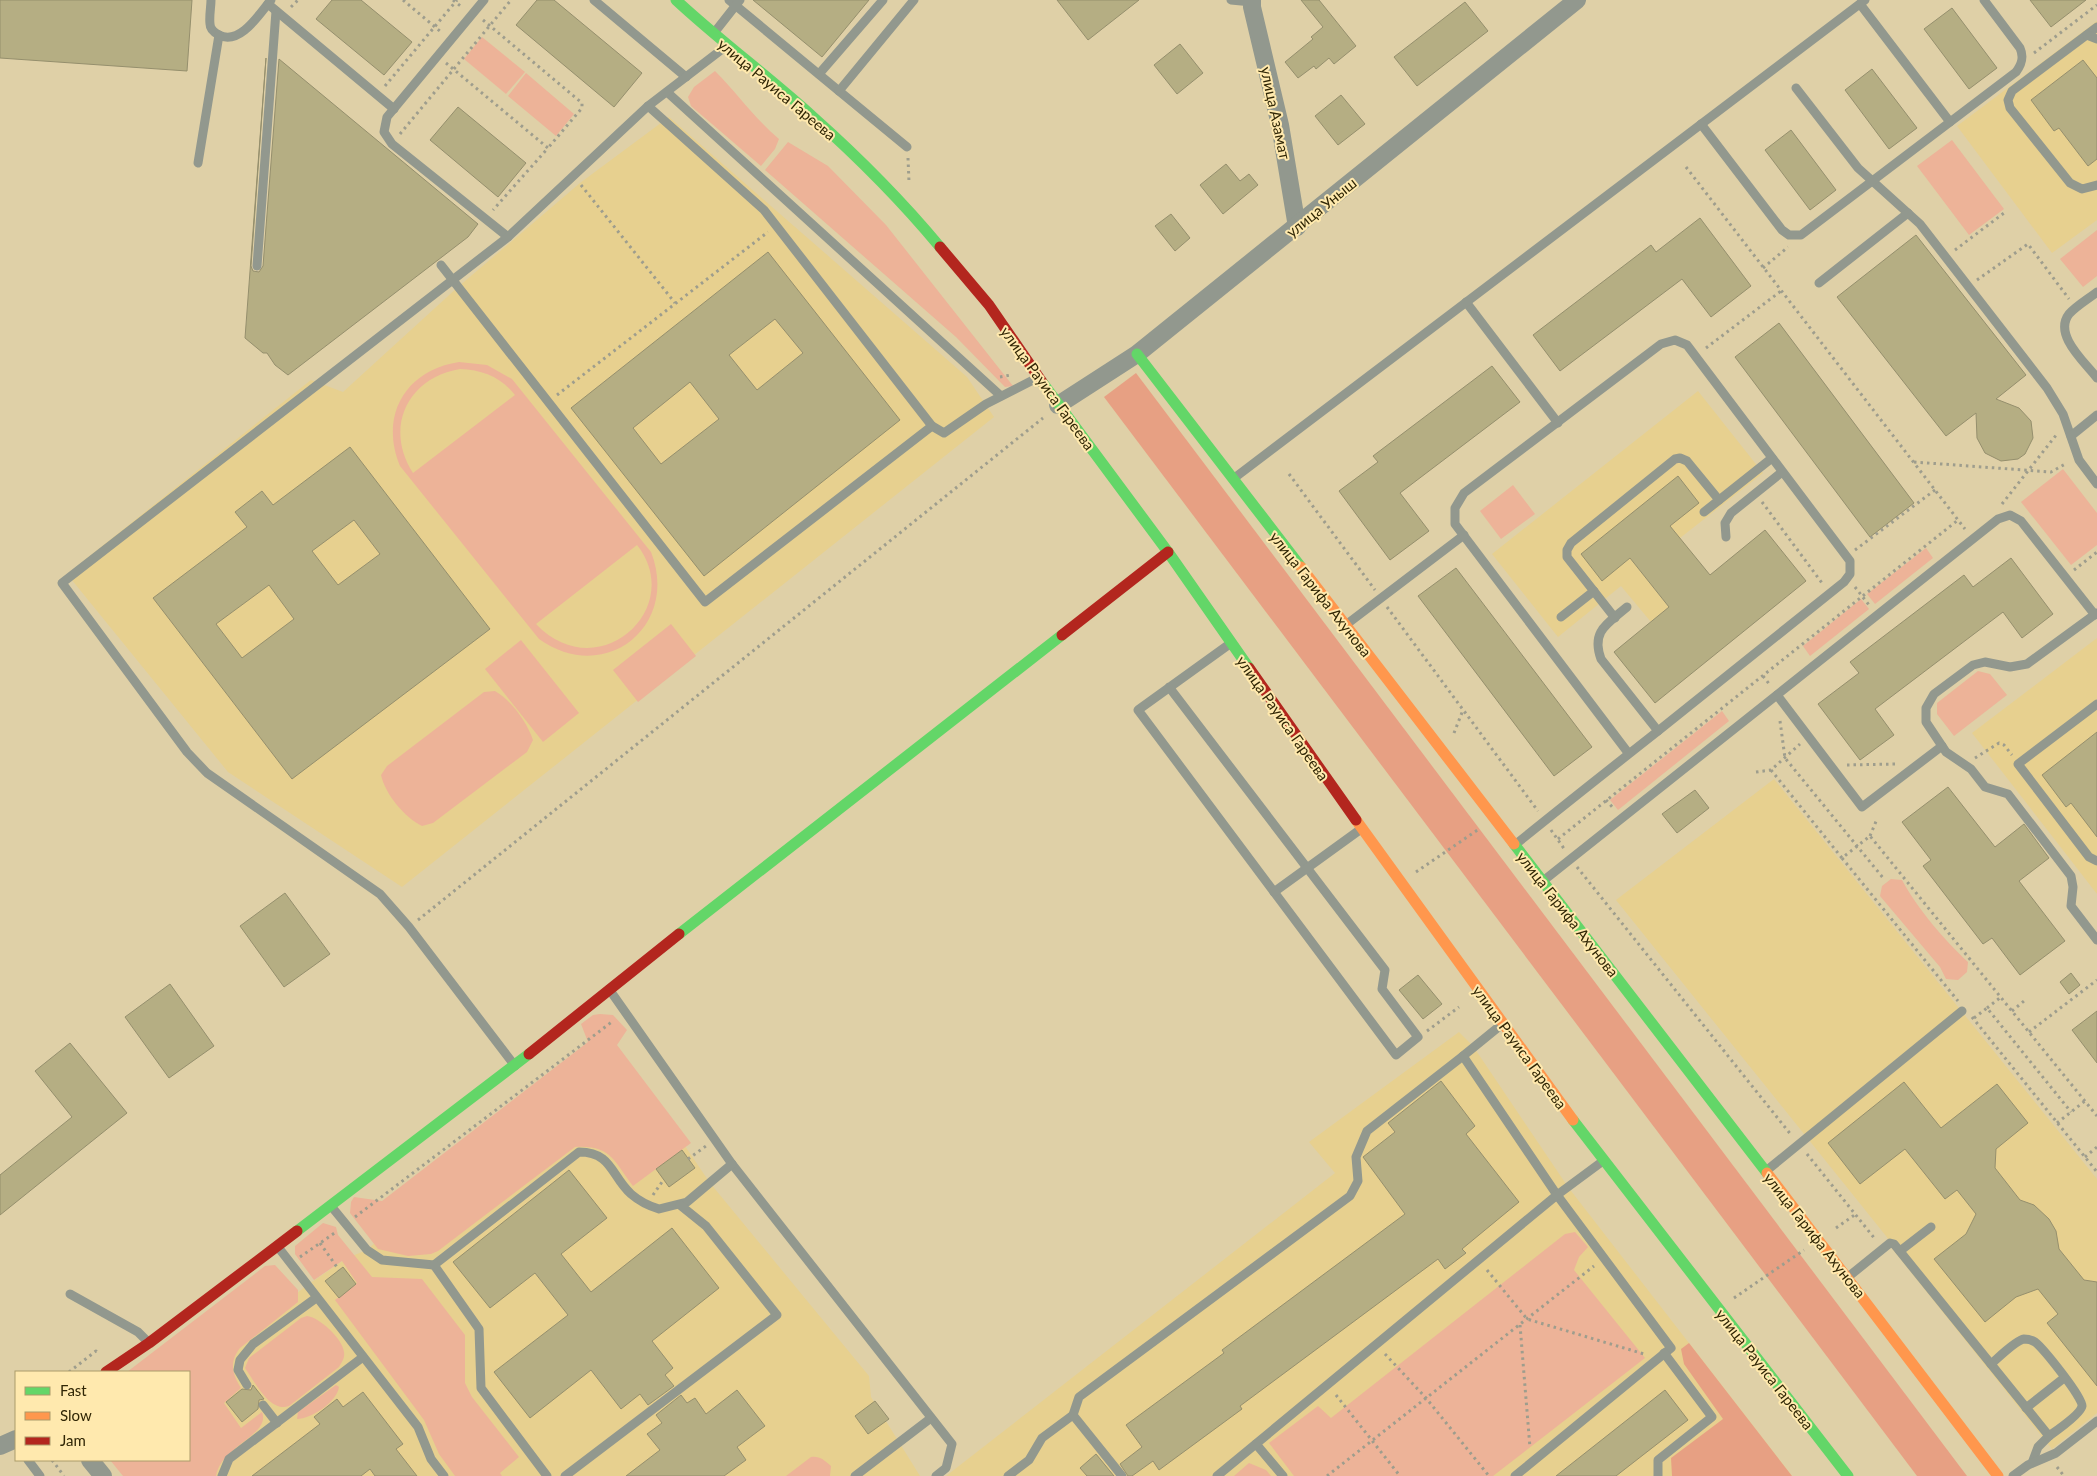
<svg xmlns="http://www.w3.org/2000/svg" width="2097" height="1476" viewBox="0 0 2097 1476" font-family="Lato,sans-serif">
<rect width="100%" height="100%" fill="#dfd0a7"/>
<!-- built -->
<g fill="#e7d08f">
<polygon points="2097,21 2097,220 2052,253 1957,126"/>
<polygon points="669,117 967,377 994,417 402,887 228,772 67,574 311,380 343,392 458,287 580,183"/>
<polygon points="1698,391 1763,473 1680,538 1693,554 1652,586 1669,607 1651,622 1621,586 1558,637 1492,554"/>
<polygon points="2097,638 2097,894 1972,733"/>
<polygon points="1774,779 2097,1179 2097,1413 2052,1449 1886,1241 1888,1239 1886,1236 1616,900"/>
<polygon points="1459,1032 1473,1046 1568,1187 1792,1476 946,1476 1335,1173 1309,1142"/>
<polygon points="618,1047 710,1183 869,1376 871,1397 920,1476 163,1476 189,1460 189,1378 306,1286 347,1258 367,1250 421,1201"/>
</g>
<!-- green -->
<g fill="#edb398" fill-rule="evenodd">
<polygon points="482,37 525,72 506,94 464,59"/>
<path d="M715,71C737,93 755,119 779,139L775,149L761,166L691,106L688,97L694,87Z"/>
<polygon points="526,73 574,114 556,136 508,96"/>
<polygon points="1952,140 2004,209 1969,235 1917,166"/>
<polygon points="788,142 828,166 886,225 1013,386 1005,387 956,337 765,170"/>
<polygon points="2097,230 2097,276 2083,287 2060,259"/>
<path d="M459,362L487,365L512,379L651,552C680,626 605,686 539,639L400,466C379,415 406,370 459,362ZM460,369C483,370 501,377 515,395L413,473C384,428 407,378 460,369ZM637,545C687,608 598,689 536,624Z"/>
<polygon points="2063,469 2097,513 2097,545 2071,565 2021,502"/>
<polygon points="1513,485 1535,514 1501,539 1480,511"/>
<polygon points="1926,548 1933,558 1875,604 1867,594"/>
<polygon points="1861,599 1869,609 1810,656 1803,646"/>
<polygon points="671,624 696,656 638,702 613,670"/>
<polygon points="521,640 579,713 543,742 485,669"/>
<polygon points="1978,671 1990,674 2007,695 1954,736 1937,714 1937,703"/>
<path d="M495,691C511,700 527,722 533,740L527,752L433,823L422,826C405,818 385,794 381,775L387,766L484,692Z"/>
<polygon points="1722,711 1729,721 1618,810 1610,800"/>
<path d="M1891,879L1902,880C1917,908 1945,941 1968,962L1967,972L1958,980L1946,979L1940,967L1880,896L1882,886Z"/>
<path d="M600,1014L613,1015L627,1030L617,1045L691,1143L633,1186C613,1160 611,1145 575,1147L438,1251L431,1254L408,1256L378,1249L350,1213L351,1202L354,1197L382,1201L588,1042L581,1024L593,1015Z"/>
<polygon points="323,1223 336,1227 338,1235 372,1277 422,1279 465,1335 465,1383 472,1397 519,1457 500,1473 502,1476 455,1476 439,1454 424,1420 335,1300 357,1283 342,1261 314,1280 295,1254 295,1246"/>
<polygon points="1575,1232 1588,1247 1579,1257 1574,1270 1645,1358 1493,1476 1294,1476 1269,1443 1318,1406 1331,1418 1565,1234"/>
<path d="M275,1265L298,1290V1302L240,1348C229,1362 232,1374 241,1388L224,1403L241,1428L262,1412C271,1435 221,1446 216,1476H123L110,1460H189V1372H127L265,1266Z"/>
<path d="M307,1316C319,1317 343,1339 344,1352C345,1358 342,1362 339,1367L289,1406C270,1413 255,1382 245,1368L249,1358L301,1318Z"/>
<path d="M336,1385L339,1387C337,1402 311,1419 297,1419L298,1412Z"/>
<path d="M811,1457C820,1456 824,1460 831,1466L830,1476H786Z"/>
<polygon points="1249,1463 1266,1470 1271,1476 1234,1476"/>
</g>
<!-- forest -->
<g fill="#e7a083">
<polygon points="1136,373 1967,1476 1917,1476 1104,397"/>
<polygon points="1689,1343 1792,1476 1672,1476 1671,1458 1723,1419 1684,1364 1681,1349"/>
</g>
<!-- building -->
<g fill="#b5ae83" stroke="#958f6d" fill-rule="evenodd">
<polygon points="0,0 192,0 187,71 0,58"/>
<polygon points="332,0 361,0 412,42 384,75 316,19"/>
<polygon points="537,0 554,0 642,73 614,107 516,25"/>
<polygon points="753,0 869,0 822,57"/>
<polygon points="1057,0 1139,0 1088,40"/>
<polygon points="1301,0 1319,0 1356,46 1334,64 1329,58 1316,69 1314,66 1298,78 1285,62 1313,39 1311,37 1323,27"/>
<polygon points="2030,0 2086,0 2051,27"/>
<polygon points="1465,2 1488,31 1417,86 1394,57"/>
<polygon points="1952,8 1997,68 1969,89 1924,29"/>
<polygon points="1180,44 1203,73 1177,94 1154,65"/>
<polygon points="266,58 251,266 253,271 259,272 263,266 279,59 478,224 468,237 288,375 275,365 267,353 263,353 245,338"/>
<polygon points="2083,60 2097,78 2097,159 2088,166 2059,128 2054,131 2031,100"/>
<polygon points="1872,69 1917,128 1889,149 1845,90"/>
<polygon points="1341,95 1365,124 1338,145 1315,116"/>
<polygon points="458,107 526,163 498,197 430,140"/>
<polygon points="1791,130 1836,190 1810,210 1765,150"/>
<polygon points="1226,164 1240,181 1249,174 1258,185 1223,214 1200,185"/>
<polygon points="1171,214 1190,238 1175,251 1155,226"/>
<polygon points="1700,218 1751,286 1711,317 1682,279 1560,371 1533,335 1651,245 1656,252"/>
<polygon points="1916,235 2026,375 1996,399 2019,408 2031,421 2033,438 2025,454 2018,459 2001,461 1985,453 1977,438 1976,413 1946,436 1837,297"/>
<path d="M768,252L900,420L704,576L571,408ZM775,319L803,353L757,390L729,355ZM690,382L719,419L661,464L633,428Z"/>
<polygon points="1779,323 1914,503 1870,537 1735,357"/>
<polygon points="1492,366 1520,402 1400,493 1429,531 1390,560 1339,491 1378,462 1373,456"/>
<path d="M350,447L490,629L292,779L153,598L247,527L235,512L262,491L273,505ZM354,520L380,554L338,585L312,551ZM269,585L294,619L242,658L216,624Z"/>
<polygon points="1678,476 1699,503 1670,526 1710,575 1765,530 1806,581 1655,703 1614,652 1669,607 1630,558 1602,581 1581,554"/>
<polygon points="2011,558 2053,614 2022,638 2003,612 1875,709 1894,735 1860,760 1818,704 1859,673 1850,662 1964,575 1973,587"/>
<polygon points="1456,568 1592,747 1554,776 1418,596"/>
<polygon points="2097,732 2097,837 2071,803 2066,807 2042,775"/>
<polygon points="1948,787 1995,847 2024,824 2049,858 2019,881 2065,941 2020,975 1992,938 1983,944 1923,866 1931,860 1902,822"/>
<polygon points="1695,790 1709,808 1677,833 1662,814"/>
<polygon points="285,893 330,954 284,987 240,926"/>
<polygon points="2071,973 2080,985 2069,994 2060,982"/>
<polygon points="1418,975 1442,1004 1423,1019 1399,990"/>
<polygon points="170,984 214,1046 169,1078 125,1017"/>
<polygon points="2097,1011 2097,1063 2072,1030"/>
<polygon points="70,1043 127,1113 0,1215 0,1175 72,1117 35,1071"/>
<polygon points="1441,1081 1475,1126 1466,1134 1519,1202 1462,1249 1466,1253 1445,1269 1438,1259 1240,1406 1242,1409 1159,1470 1153,1461 1132,1476 1128,1476 1120,1464 1142,1447 1126,1425 1224,1353 1222,1350 1405,1214 1363,1157 1395,1132 1388,1123"/>
<polygon points="1904,1082 1941,1128 1997,1084 2028,1123 1996,1149 1995,1168 2020,1200 2034,1205 2049,1219 2056,1231 2059,1249 2084,1280 2097,1282 2097,1386 2047,1323 2058,1314 2038,1289 2016,1297 1985,1322 1934,1259 1966,1234 1976,1214 1957,1190 1945,1199 1905,1149 1860,1184 1828,1143"/>
<polygon points="682,1150 695,1168 669,1187 656,1169"/>
<polygon points="569,1170 607,1218 561,1254 591,1292 672,1228 719,1288 652,1341 673,1368 665,1375 674,1386 648,1405 640,1394 621,1409 591,1370 530,1418 494,1372 568,1315 535,1273 490,1308 453,1262"/>
<polygon points="343,1267 356,1284 339,1298 325,1281"/>
<polygon points="253,1385 264,1399 259,1400 258,1409 242,1422 226,1402 242,1389 251,1390"/>
<polygon points="737,1390 765,1426 737,1447 746,1460 724,1476 626,1476 660,1450 647,1434 662,1423 656,1415 681,1395 687,1403 695,1398 706,1414"/>
<polygon points="1665,1390 1688,1420 1616,1476 1556,1476"/>
<polygon points="363,1392 403,1444 396,1449 417,1476 375,1476 370,1469 361,1476 252,1476 320,1424 314,1417 337,1399 343,1407"/>
<polygon points="875,1401 889,1419 868,1434 855,1416"/>
<polygon points="1096,1454 1114,1476 1087,1476 1080,1468"/>
</g>
<g fill="none" stroke-linecap="round" stroke-linejoin="round">
<!-- path -->
<g stroke="#9e9d8d" stroke-width="3" stroke-dasharray="2.5 4" stroke-linecap="butt">
<polyline points="403,0 441,32"/>
<polyline points="453,0 463,8"/>
<polyline points="291,7 298,0"/>
<polyline points="483,20 582,103 582,108 548,148"/>
<polyline points="2034,53 2097,5"/>
<polyline points="446,63 548,148 493,210"/>
<polyline points="385,86 457,0"/>
<polyline points="400,134 511,0"/>
<polyline points="908,158 909,182"/>
<polyline points="1686,167 1965,529"/>
<polyline points="581,185 675,303"/>
<polyline points="1955,250 2004,213"/>
<polyline points="1763,268 1788,247"/>
<polyline points="1977,280 2028,244 2069,299"/>
<polyline points="1706,348 1781,291"/>
<polyline points="1000,377 1011,375"/>
<polyline points="557,395 768,232"/>
<polyline points="1914,462 2051,472 2067,463"/>
<polyline points="1289,474 1375,590"/>
<polyline points="1762,502 1822,583"/>
<polyline points="2002,504 2057,434"/>
<polyline points="1855,550 1935,490"/>
<polyline points="2074,570 2097,552"/>
<polyline points="1855,587 1869,605"/>
<polyline points="1387,607 1538,811"/>
<polyline points="1763,676 1770,685"/>
<polyline points="1780,721 1785,758 1884,879"/>
<polyline points="1454,733 1463,710"/>
<polyline points="1975,758 1999,743 2004,745 2012,755"/>
<polyline points="1847,765 1898,764"/>
<polyline points="1771,770 1842,858 1870,836 2097,1116"/>
<polyline points="1756,772 1771,770 1800,744"/>
<polyline points="1606,800 1614,809"/>
<polyline points="1551,830 1565,850"/>
<polyline points="1870,836 1877,819"/>
<polyline points="1558,839 1958,520"/>
<polyline points="1842,858 1958,1001"/>
<polyline points="1577,867 1792,1136"/>
<polyline points="1416,872 1479,829"/>
<polyline points="418,920 1043,418"/>
<polyline points="1987,1008 2001,997"/>
<polyline points="2012,1011 2024,1001"/>
<polyline points="1972,1017 2097,1172"/>
<polyline points="1974,1018 1987,1008 2071,1112"/>
<polyline points="1427,1031 1459,1007"/>
<polyline points="2029,1032 2097,980"/>
<polyline points="2057,1123 2085,1101"/>
<polyline points="1807,1154 1875,1239"/>
<polyline points="2085,1157 2097,1147"/>
<polyline points="688,1159 706,1146"/>
<polyline points="653,1195 664,1179"/>
<polyline points="355,1217 613,1021"/>
<polyline points="1836,1228 1856,1214"/>
<polyline points="320,1243 339,1270"/>
<polyline points="300,1257 336,1232"/>
<polyline points="1487,1270 1527,1319 1644,1354"/>
<polyline points="1734,1298 1804,1250"/>
<polyline points="1520,1325 1530,1448"/>
<polyline points="1385,1354 1426,1398 1489,1476"/>
<polyline points="69,1372 96,1351 98,1354"/>
<polyline points="1336,1395 1400,1476"/>
<polyline points="52,1460 64,1476"/>
<polyline points="2057,1467 2064,1476"/>
<polyline points="1327,1476 1594,1266"/>
</g>
<!-- lane -->
<g stroke="#92988e" stroke-width="9">
<path d="M211,0C211,7 209,16 210,24C210,29 215,33 219,35C240,46 260,13 271,0"/>
<polyline points="484,0 387,117 384,132 392,144 508,237"/>
<polyline points="594,0 686,77"/>
<polyline points="729,0 839,91"/>
<polyline points="1231,0 1252,2"/>
<polyline points="268,4 394,109"/>
<polyline points="1860,4 1950,122"/>
<polyline points="2097,27 2012,91 2008,100 2010,108 2070,183 2082,189 2097,185"/>
<polyline points="714,33 740,0"/>
<polyline points="2087,35 2097,39"/>
<polyline points="819,74 883,0"/>
<polyline points="1796,88 1858,168 1920,224 2047,388 2063,414 2079,460 2097,484"/>
<polyline points="667,92 1001,396"/>
<path d="M1701,124L1782,230L1789,235H1801L2016,72C2022,64 2024,57 2020,48L1984,0"/>
<polyline points="907,147 839,91 914,0"/>
<polyline points="198,163 219,35"/>
<polyline points="441,265 705,602 932,426 764,210 648,106"/>
<polyline points="257,266 276,11"/>
<polyline points="1819,283 1908,213"/>
<path d="M2097,292C2088,299 2076,306 2069,314C2053,335 2085,362 2097,378"/>
<polyline points="1466,302 1558,423"/>
<polyline points="932,426 944,433 986,404 1037,378"/>
<polyline points="2071,436 2097,415"/>
<polyline points="1233,479 1865,0"/>
<polyline points="1704,512 1772,458"/>
<polyline points="1726,537 1725,523 1731,513 1782,472"/>
<path d="M1627,607C1607,624 1591,631 1601,659L1658,731"/>
<polyline points="2097,613 2027,664 2010,667 1985,662 1973,665 1934,694 1926,708 1926,722 1946,752 1971,769 1985,787 2008,794 2071,876 2073,887 2071,906 2097,940"/>
<polyline points="1561,617 1594,591"/>
<polyline points="1615,618 1567,557 1567,550 1571,543 1675,459 1680,458 1687,461 1719,500"/>
<polyline points="1347,624 1464,535"/>
<polyline points="1169,687 1385,970 1382,989 1418,1037 1396,1055 1138,710 1231,643"/>
<polyline points="1777,695 1862,807 1942,746"/>
<polyline points="2097,704 2018,764 2089,857 2097,861"/>
<path d="M1516,844C1563,806 1611,768 1658,731L1844,582L1850,574V561L1687,345L1675,340L1661,344L1464,493L1455,508V524L1629,754"/>
<polyline points="1543,881 1998,519 2010,515 2021,521 2095,615"/>
<polyline points="1274,892 1361,829"/>
<polyline points="609,989 732,1164 952,1444 946,1468 936,1476"/>
<polyline points="1463,1056 1501,1025"/>
<polyline points="515,1066 409,927 380,894 207,773 187,752 62,583 508,237 648,106 725,47"/>
<polyline points="1766,1171 1962,1011"/>
<path d="M331,1206L367,1250L382,1260L434,1265L579,1152C612,1152 611,1176 631,1194C639,1201 649,1206 659,1209L687,1202L732,1164"/>
<polyline points="278,1247 418,1427 431,1459 444,1476"/>
<polyline points="1900,1251 1931,1227"/>
<polyline points="434,1265 479,1329 481,1388 547,1476"/>
<polyline points="1848,1277 1890,1243 1894,1244 2049,1436 2038,1447 2032,1463"/>
<polyline points="70,1294 138,1332 148,1342"/>
<path d="M1991,1364C1998,1358 2016,1340 2024,1339C2028,1339 2032,1340 2035,1342C2043,1348 2084,1399 2082,1406C2081,1414 2056,1431 2049,1436"/>
<polyline points="247,1385 238,1370 240,1360 253,1344 316,1298"/>
<polyline points="263,1405 277,1423"/>
<polyline points="2026,1408 2064,1378"/>
<polyline points="1256,1444 1283,1476"/>
<polyline points="28,1460 40,1476"/>
<polyline points="222,1476 229,1459 363,1357"/>
<polyline points="565,1476 777,1315 706,1226 680,1205"/>
<polyline points="855,1476 931,1418"/>
<polyline points="1008,1476 1029,1460 1042,1438 1073,1415"/>
<polyline points="1122,1476 1073,1415 1079,1397 1350,1196 1358,1181 1356,1157 1367,1131 1463,1056 1557,1195 1671,1348 1515,1476"/>
<polyline points="1217,1476 1557,1195 1603,1161"/>
<polyline points="1658,1476 1658,1460 1712,1417 1664,1353"/>
<polyline points="2013,1476 2028,1465 2056,1453 2097,1421"/>
</g>
<!-- street -->
<g stroke="#92988e" stroke-width="18">
<polyline points="1252,0 1252,7 1280,125 1297,227"/>
<polyline points="1058,405 1137,354 1577,0"/>
<polyline points="0,1446 16,1439"/>
<polyline points="90,1460 103,1476"/>
</g>
<!-- fast -->
<g stroke="#63d668" stroke-width="11">
<path d="M676,0C720,41 768,76 812,116C858,157 901,200 940,247"/>
<polyline points="1137,354 1301,567"/>
<polyline points="1042,382 1168,552 1249,668"/>
<polyline points="1514,844 1767,1173"/>
<polyline points="679,934 1062,635"/>
<polyline points="1573,1120 1848,1476"/>
<polyline points="297,1231 529,1054"/>
</g>
<!-- slow -->
<g stroke="#ff974d" stroke-width="11">
<polyline points="1301,567 1514,844"/>
<polyline points="1356,820 1573,1120"/>
<polyline points="1767,1173 1998,1476"/>
</g>
<!-- jam -->
<g stroke="#b3261e" stroke-width="11">
<polyline points="940,247 989,305 1042,382"/>
<polyline points="1062,635 1168,552"/>
<polyline points="1249,668 1356,820"/>
<polyline points="529,1054 679,934"/>
<polyline points="106,1372 149,1343 297,1231"/>
</g>
</g>
<g text-anchor="middle" dominant-baseline="central" stroke-width="4" stroke-linejoin="round" paint-order="stroke">
<!-- street labels -->
<g font-size="15" fill="#302605" stroke="#ffe9ae">
<text transform="translate(777 89) rotate(40)">улица Рауиса Гареева</text>
<text transform="translate(1276 113) rotate(78)">улица Азамат</text>
<text transform="translate(1321 207) rotate(-39)">улица Уныш</text>
<text transform="translate(1048 388) rotate(54)">улица Рауиса Гареева</text>
<text transform="translate(1321 594) rotate(52)">улица Гарифа Ахунова</text>
<text transform="translate(1283 718) rotate(55)">улица Рауиса Гареева</text>
<text transform="translate(1568 914) rotate(52)">улица Гарифа Ахунова</text>
<text transform="translate(1520 1047) rotate(54)">улица Рауиса Гареева</text>
<text transform="translate(1815 1235) rotate(52)">улица Гарифа Ахунова</text>
<text transform="translate(1765 1369) rotate(52)">улица Рауиса Гареева</text>
</g>
</g>
<!-- legend -->
<rect x="15" y="1371" width="175" height="90" fill="#ffe9ae" stroke="#ac9b6a"/>
<rect x="25" y="1387" width="25" height="8" fill="#63d668" stroke="#ac9b6a"/>
<text x="60" y="1396" font-size="15" fill="#302605">Fast</text>
<rect x="25" y="1412" width="25" height="8" fill="#ff974d" stroke="#ac9b6a"/>
<text x="60" y="1421" font-size="15" fill="#302605">Slow</text>
<rect x="25" y="1437" width="25" height="8" fill="#b3261e" stroke="#ac9b6a"/>
<text x="60" y="1446" font-size="15" fill="#302605">Jam</text>
</svg>
